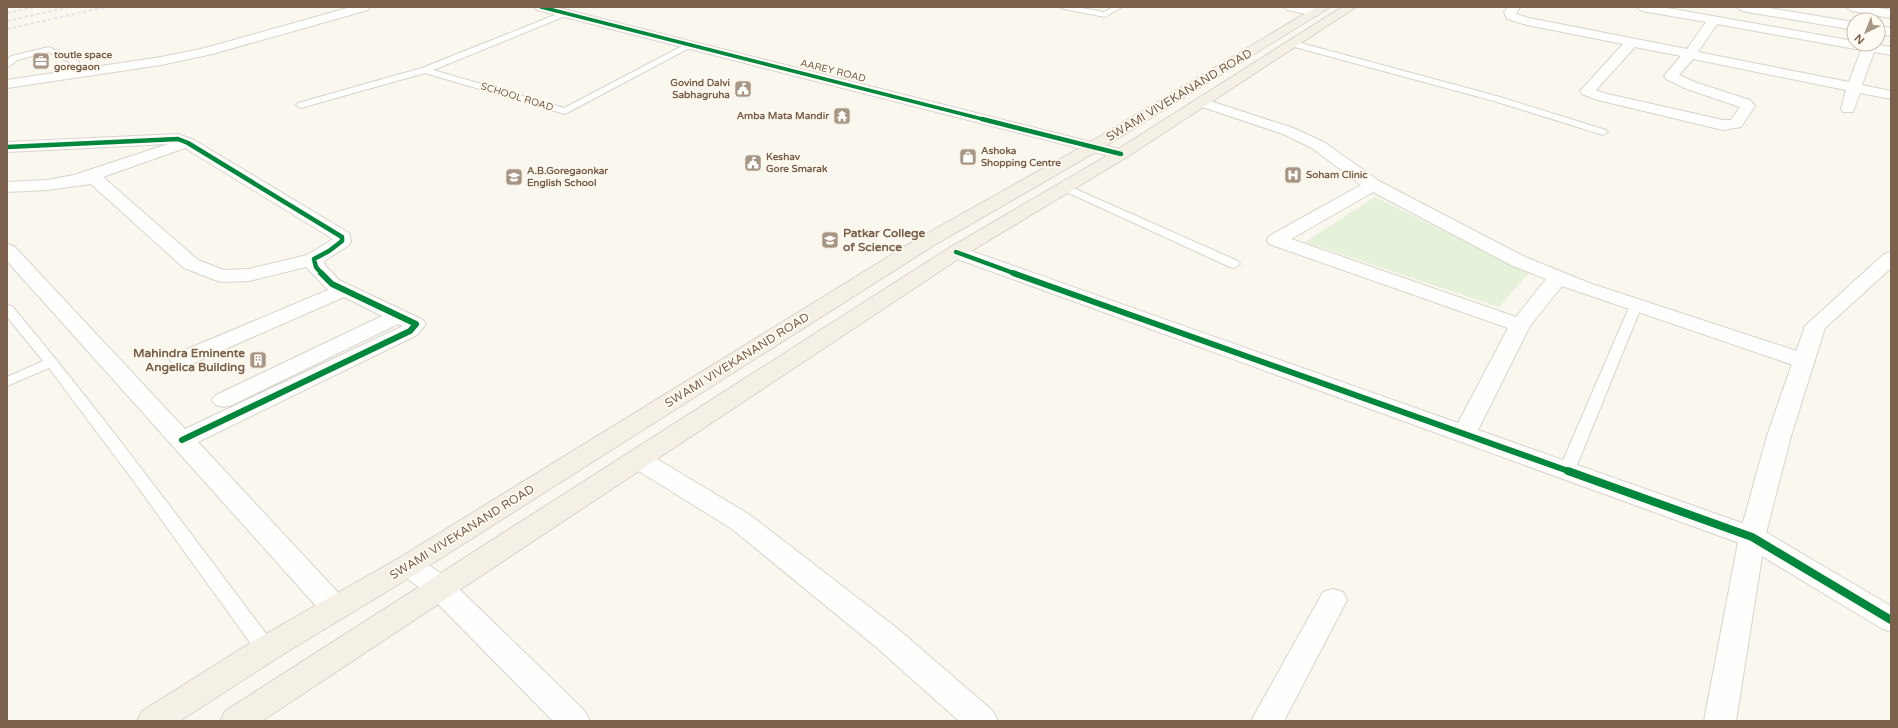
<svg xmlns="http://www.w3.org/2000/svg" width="1898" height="728" viewBox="0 0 1898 728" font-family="'Varela Round',sans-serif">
<rect width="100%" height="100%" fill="#faf7ef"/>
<!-- green -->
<polygon fill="#e5f2d9" points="1375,197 1529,273 1499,307 1305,242"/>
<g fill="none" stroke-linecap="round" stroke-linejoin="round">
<defs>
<g id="service">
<polygon points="1060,7 1076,7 1104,12 1113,7 1122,7 1105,17 1064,9"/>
<polygon points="565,11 569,13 568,15 433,70 564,108 688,43 694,43 695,45 565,114 425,73 304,107 301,108 296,105 298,103 422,68"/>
<polygon points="1291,42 1297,42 1500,97 1606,130 1608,132 1603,135 1600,134 1494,101 1291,46"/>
<polygon points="49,47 79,62 78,67 66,78 60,78 59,76 71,63 48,52 17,60 7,68 7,60 11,56"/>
<polygon points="1064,184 1238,261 1240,264 1234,268 1230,267 1060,189 1059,187"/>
<polygon points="1636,301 1641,302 1642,305 1575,470 1573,474 1567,475 1561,474 1559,470 1630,305 1631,302"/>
<path d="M7,305L12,306C103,415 188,530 273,643L276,649L273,655L266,657L259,655L135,483L49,368L7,386V377L43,361L7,317Z"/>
</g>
<g id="minor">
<polygon points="351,7 370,7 368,10 212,54 161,65 7,88 7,80 161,57 205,48"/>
<path d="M1508,7H1520L1516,14L1529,18L1687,49L1706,22L1642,11L1636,7H1662L1854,41V44H1873L1891,47V55L1874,52L1862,85L1891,91V99L1860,93L1853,112H1843L1841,109L1846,90L1693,59L1679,75L1697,83L1750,100L1755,106L1741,127L1723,130L1598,100L1582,94L1580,91L1623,44L1527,25L1507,19L1504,12ZM1717,24L1861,50L1849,82L1698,52ZM1635,47L1681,56L1664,76L1666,79L1687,89L1740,107L1731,120H1723L1603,93L1596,90Z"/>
<polygon points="1736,7 1763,7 1854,22 1854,30 1742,11"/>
<polygon points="1878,26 1891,28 1891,36 1878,34"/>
<path d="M1201,98L1293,128L1324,142L1379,181L1525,257L1592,284L1812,356L1815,361L1812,366L1804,368L1796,366L1562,286L1530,326L1478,430L1762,530L1891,606V632L1881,628L1742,544L949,256L947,252L949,248L956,246L963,248L1458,423L1508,328L1269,244L1267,240L1269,236L1361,185L1312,148L1283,134L1196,105L1194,102L1196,99ZM1373,192L1511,265L1546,279L1516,317L1291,239Z"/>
<path d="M178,134L194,140L349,233L351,241L349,245L324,261L325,265L339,280L423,320L426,324L417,335L198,442L345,600L349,608L345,616L335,619L325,616L7,261V244L14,246L185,429L403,326L398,324L232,405L224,407L216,405L212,400L216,395L382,316L344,297L189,365L181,367L173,365L170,360L173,355L328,290L306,267L249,281L222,282L215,280L184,268L91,184L47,190L7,192V182L47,180L74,175L168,144L7,152V142ZM185,148L333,239L307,255L249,269L224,270L198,260L103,177Z"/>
<polygon points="638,451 647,453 750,515 898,629 993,711 998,721 959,721 876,647 732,529 629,465 626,459 629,453"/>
<polygon points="409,554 419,558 450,580 585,711 590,721 553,721 430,596 399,572 395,565 399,558"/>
<polygon points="1333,589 1343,592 1347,600 1284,721 1251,721 1323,592"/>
</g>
<g id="tertiary">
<polygon points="535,7 555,7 1127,151 1129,154 1127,157 1121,159 537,10"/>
<polygon points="1285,7 1309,7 1320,9 1322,12 1316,16 1287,10"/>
<polygon points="1891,252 1891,268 1825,328 1791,436 1765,537 1736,721 1704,721 1739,537 1767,436 1805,326 1884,254"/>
</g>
<polygon id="secondary" points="1846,7 1872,7 1891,10 1891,18 1852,11"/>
<g id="primary">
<polygon points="1316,7 1330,7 1099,150 933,246 419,572 277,658 180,721 137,721 142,711 255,640 399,558 919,238 1087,144"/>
<polygon points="1342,7 1356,7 1127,157 963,256 262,721 220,721 225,711 949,248 1115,151"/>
</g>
</defs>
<!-- service casing -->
<use href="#service" stroke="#d9d4cd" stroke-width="2"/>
<!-- minor casing -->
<use href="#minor" stroke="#d9d4cd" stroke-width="2"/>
<!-- tertiary casing -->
<use href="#tertiary" stroke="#d9d4cd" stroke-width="2"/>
<!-- secondary casing -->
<use href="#secondary" stroke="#dad4cc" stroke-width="2"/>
<!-- primary casing -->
<use href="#primary" stroke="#dbd3cb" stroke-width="2"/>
<!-- service -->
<use href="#service" fill="#fefefd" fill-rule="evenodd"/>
<!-- minor -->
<use href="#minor" fill="#fefefd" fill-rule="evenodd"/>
<!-- tertiary -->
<use href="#tertiary" fill="#fefefd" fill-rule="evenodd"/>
<!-- secondary -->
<use href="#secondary" fill="#fefefd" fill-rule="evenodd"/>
<!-- primary -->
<use href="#primary" fill="#f4f0e6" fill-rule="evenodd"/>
<!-- rail -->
<g stroke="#e6e3e6" stroke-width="2" stroke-dasharray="3.5 2.5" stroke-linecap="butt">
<polyline points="7,13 35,7"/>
<polyline points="7,21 69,7"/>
<polyline points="7,29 106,7"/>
</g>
<defs>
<polyline id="cycleway-far3" points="541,7 986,120"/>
<g id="cycleway-far2">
<polyline points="982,119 1121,154"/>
<polyline points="7,147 178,139 188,143 342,237 342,241 329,251 314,259 316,267 322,274"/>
<polyline points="956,252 1016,274"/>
</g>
<g id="cycleway-far1">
<polyline points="1013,273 1571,472"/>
<polyline points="182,440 410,331 416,324 332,284 321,273"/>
</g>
<polyline id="cycleway" points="1568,471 1752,537 1891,620"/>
</defs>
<!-- cycleway-far3 casing -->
<use href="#cycleway-far3" stroke="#fffbf2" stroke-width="5"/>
<!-- cycleway-far2 casing -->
<use href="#cycleway-far2" stroke="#fffbf2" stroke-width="6"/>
<!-- cycleway-far1 casing -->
<use href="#cycleway-far1" stroke="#fffbf2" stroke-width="8"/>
<!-- cycleway casing -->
<use href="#cycleway" stroke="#fffbf2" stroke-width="10"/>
<!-- cycleway-far3 -->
<use href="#cycleway-far3" stroke="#00873e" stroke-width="3.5"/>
<!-- cycleway-far2 -->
<use href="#cycleway-far2" stroke="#00873e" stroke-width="4.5"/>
<!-- cycleway-far1 -->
<use href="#cycleway-far1" stroke="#00873e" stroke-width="6"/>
<!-- cycleway -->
<use href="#cycleway" stroke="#00873e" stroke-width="8"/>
</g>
<!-- icons -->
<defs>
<symbol id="office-square" viewBox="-11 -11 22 22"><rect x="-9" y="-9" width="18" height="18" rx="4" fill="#a79684" stroke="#fffbf2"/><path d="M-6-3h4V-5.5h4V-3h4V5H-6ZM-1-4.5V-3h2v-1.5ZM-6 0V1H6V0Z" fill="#fff"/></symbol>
<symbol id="civic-square" viewBox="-11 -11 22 22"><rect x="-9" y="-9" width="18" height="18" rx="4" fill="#a79684" stroke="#fffbf2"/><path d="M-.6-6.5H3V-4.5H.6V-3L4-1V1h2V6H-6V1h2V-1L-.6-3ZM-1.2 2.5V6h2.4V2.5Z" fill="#fff"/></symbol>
<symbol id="temple-square" viewBox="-11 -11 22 22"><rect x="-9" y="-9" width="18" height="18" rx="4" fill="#a79684" stroke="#fffbf2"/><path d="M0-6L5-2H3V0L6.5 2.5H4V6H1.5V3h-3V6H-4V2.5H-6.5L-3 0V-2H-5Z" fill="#fff"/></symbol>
<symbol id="shop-square" viewBox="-11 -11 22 22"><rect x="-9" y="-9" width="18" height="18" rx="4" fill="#a79684" stroke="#fffbf2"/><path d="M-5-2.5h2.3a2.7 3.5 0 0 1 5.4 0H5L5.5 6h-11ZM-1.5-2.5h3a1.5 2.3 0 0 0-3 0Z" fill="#fff"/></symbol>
<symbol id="hospital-square" viewBox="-11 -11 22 22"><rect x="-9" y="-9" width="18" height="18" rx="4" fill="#a79684" stroke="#fffbf2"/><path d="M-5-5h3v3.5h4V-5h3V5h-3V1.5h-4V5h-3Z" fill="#fff"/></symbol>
<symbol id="school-square" viewBox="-11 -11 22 22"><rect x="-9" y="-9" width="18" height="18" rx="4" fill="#a79684" stroke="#fffbf2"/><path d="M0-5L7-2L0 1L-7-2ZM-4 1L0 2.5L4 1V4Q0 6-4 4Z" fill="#fff"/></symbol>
<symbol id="university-square" viewBox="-11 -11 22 22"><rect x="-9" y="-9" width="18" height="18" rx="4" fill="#a79684" stroke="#fffbf2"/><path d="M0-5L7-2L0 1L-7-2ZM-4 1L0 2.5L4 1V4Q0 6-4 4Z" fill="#fff"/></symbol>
<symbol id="building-square" viewBox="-11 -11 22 22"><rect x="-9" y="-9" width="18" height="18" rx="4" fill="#a79684" stroke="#fffbf2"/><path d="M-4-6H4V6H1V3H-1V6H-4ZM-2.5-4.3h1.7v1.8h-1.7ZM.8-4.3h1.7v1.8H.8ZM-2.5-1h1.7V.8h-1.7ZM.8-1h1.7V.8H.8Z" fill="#fff"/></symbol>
</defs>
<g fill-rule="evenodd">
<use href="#office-square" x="31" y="51" width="20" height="20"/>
<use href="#civic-square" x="733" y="79" width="20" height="20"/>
<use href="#temple-square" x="832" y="106" width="20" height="20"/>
<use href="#shop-square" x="958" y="147" width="20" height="20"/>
<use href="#civic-square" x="743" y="153" width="20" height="20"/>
<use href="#hospital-square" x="1283" y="165" width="20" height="20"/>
<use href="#school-square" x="504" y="167" width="20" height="20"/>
<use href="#university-square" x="820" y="230" width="20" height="20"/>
<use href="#building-square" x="248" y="350" width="20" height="20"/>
</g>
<g text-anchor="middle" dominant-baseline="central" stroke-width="3.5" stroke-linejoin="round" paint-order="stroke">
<!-- far-poi labels -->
<g font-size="10" font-weight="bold" fill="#7b614b" stroke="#fffbf2" text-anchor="start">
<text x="54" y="55">toutle space<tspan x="54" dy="12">goregaon</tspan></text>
<text x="730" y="83" text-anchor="end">Govind Dalvi<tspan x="730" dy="12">Sabhagruha</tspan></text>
<text x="829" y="116" text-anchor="end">Amba Mata Mandir</text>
<text x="981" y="151">Ashoka<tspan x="981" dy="12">Shopping Centre</tspan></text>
<text x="766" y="157">Keshav<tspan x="766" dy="12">Gore Smarak</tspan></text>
<text x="527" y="171">A.B.Goregaonkar<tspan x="527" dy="12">English School</tspan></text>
<text x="1306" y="175">Soham Clinic</text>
</g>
<!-- far-street labels -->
<g font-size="10" fill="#7b614b" stroke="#fffbf2">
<text transform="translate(833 71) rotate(14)">AAREY ROAD</text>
<text transform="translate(517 97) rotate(17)">SCHOOL ROAD</text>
</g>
<!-- street labels -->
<g font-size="12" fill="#7b614b" stroke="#fffbf2">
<text transform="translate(1179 95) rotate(-31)">SWAMI VIVEKANAND ROAD</text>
<text transform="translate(737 360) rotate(-32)">SWAMI VIVEKANAND ROAD</text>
<text transform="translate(462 532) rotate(-32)">SWAMI VIVEKANAND ROAD</text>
</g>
<!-- poi labels -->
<g font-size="12" font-weight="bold" fill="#7b614b" stroke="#fffbf2" text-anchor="start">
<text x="843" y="233">Patkar College<tspan x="843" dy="14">of Science</tspan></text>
<text x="245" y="353" text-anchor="end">Mahindra Eminente<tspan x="245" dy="14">Angelica Building</tspan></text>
</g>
</g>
<!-- border -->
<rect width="1898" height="728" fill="none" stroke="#7b614b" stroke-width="16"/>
<!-- north arrow -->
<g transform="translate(1866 32) rotate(223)"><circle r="19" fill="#fffbf2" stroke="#cabdaf"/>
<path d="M0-3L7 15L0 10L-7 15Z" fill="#a79684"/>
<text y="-6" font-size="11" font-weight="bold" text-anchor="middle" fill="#7b614b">N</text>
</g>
</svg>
